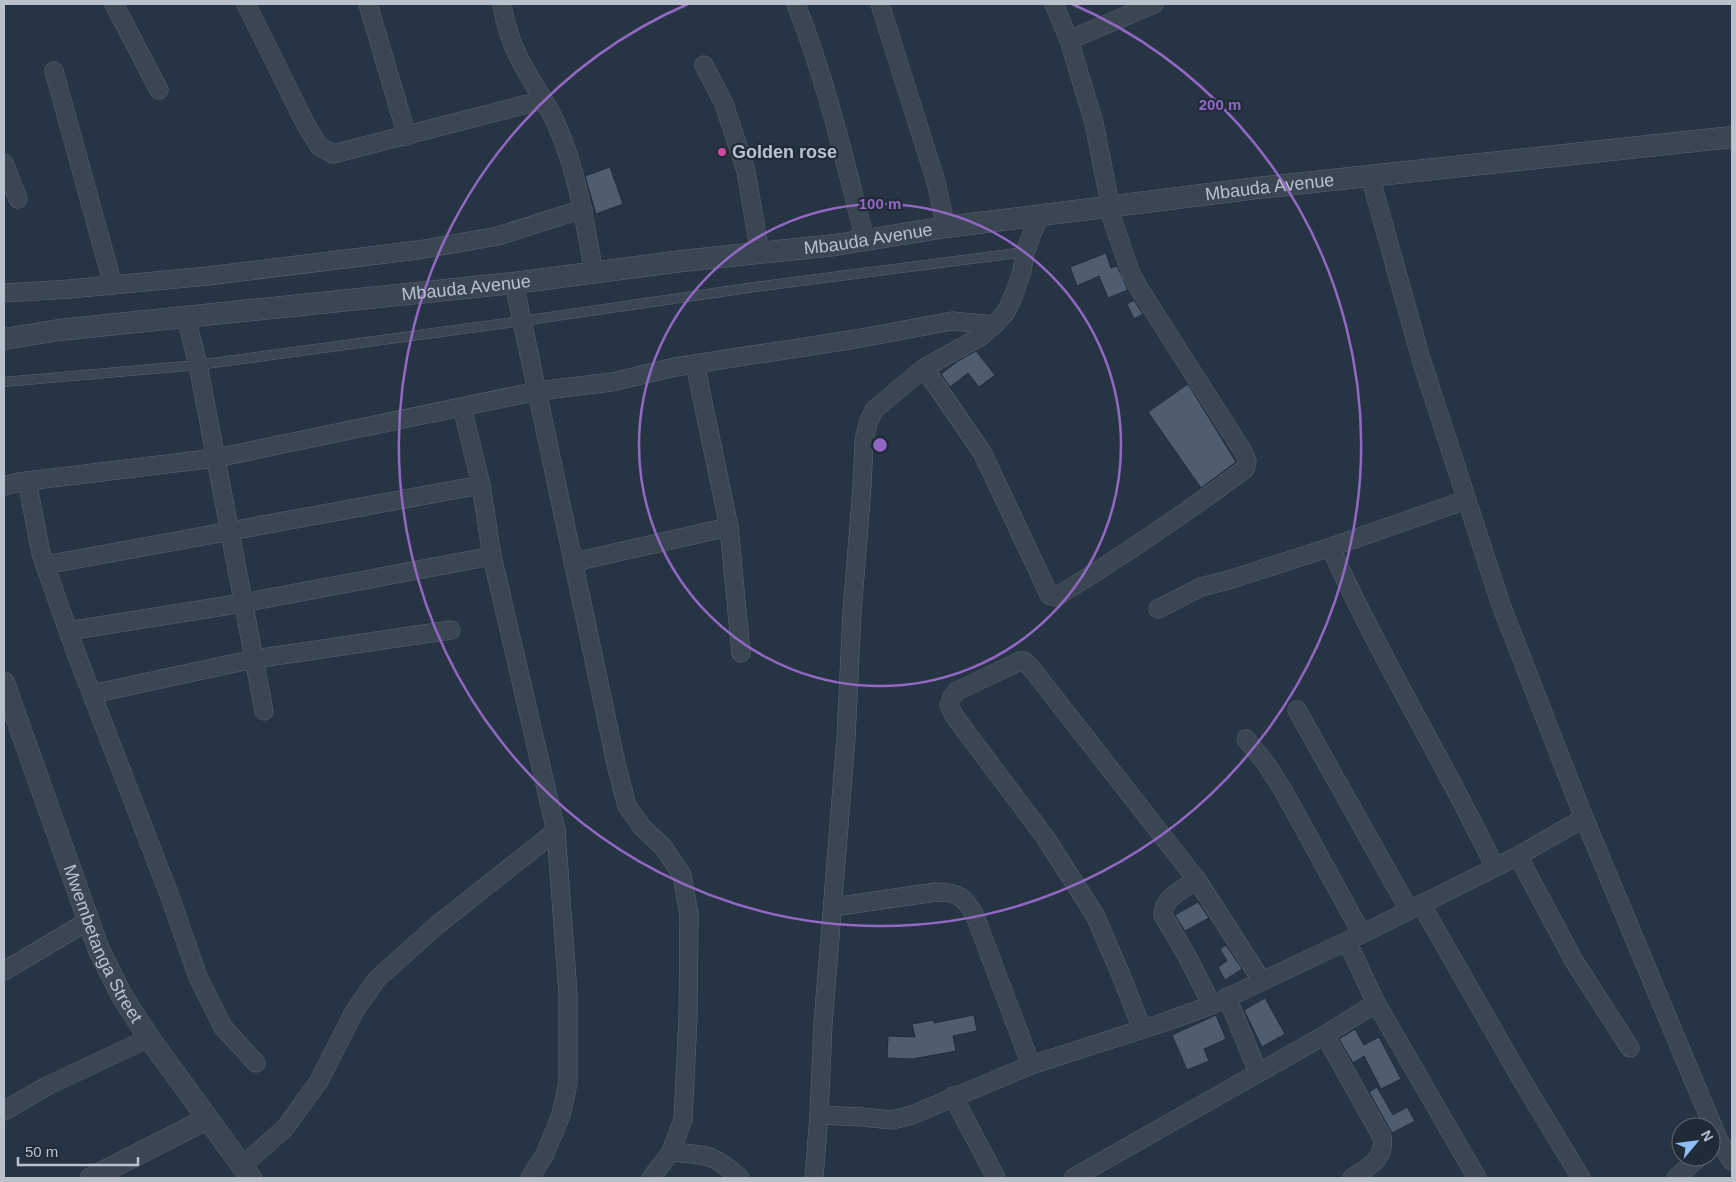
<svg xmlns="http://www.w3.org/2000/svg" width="1736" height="1182" viewBox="0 0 1736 1182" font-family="Arial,sans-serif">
<rect width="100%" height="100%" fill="#273443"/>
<!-- building -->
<g fill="#505d6e" stroke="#222d3a">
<polygon points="610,167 623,204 596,214 585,176"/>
<polygon points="1106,253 1111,268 1117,266 1128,290 1108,298 1099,276 1077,286 1070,267"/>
<polygon points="1134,300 1143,314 1134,319 1127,304"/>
<polygon points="976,351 995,375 979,387 968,373 950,387 941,374 958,361"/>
<polygon points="1188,384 1236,462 1201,488 1148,412"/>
<polygon points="1198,902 1209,918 1185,931 1175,915"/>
<polygon points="1226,945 1242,969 1225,980 1218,967 1227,961 1220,949"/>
<polygon points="1265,998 1285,1034 1262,1047 1244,1010"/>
<polygon points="974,1015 977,1031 953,1036 956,1051 913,1059 887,1058 888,1036 915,1037 912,1024 933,1020 934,1023"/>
<polygon points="1216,1015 1226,1039 1204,1049 1209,1061 1187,1070 1172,1035"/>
<polygon points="1355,1029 1364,1045 1379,1037 1401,1079 1381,1089 1364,1056 1353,1063 1339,1039"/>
<polygon points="1377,1087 1393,1115 1407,1107 1415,1121 1392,1133 1369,1092"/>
</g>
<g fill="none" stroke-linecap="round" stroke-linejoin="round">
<defs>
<polyline id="service" points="4,382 198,365 522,321 762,286 1025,252"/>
<g id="minor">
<polyline points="114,4 159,90"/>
<polyline points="246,4 306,125 319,146 333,154 543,100"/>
<polyline points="368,4 407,136"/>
<path d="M502,4C505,23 510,41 519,58C531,82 548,103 558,128C578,174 585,224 594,273"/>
<path d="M796,4C826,80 845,161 865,240"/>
<polyline points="880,4 936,182 946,227"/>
<polyline points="1069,40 1154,4"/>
<polyline points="704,65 724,104 746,171 760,253"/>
<polyline points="54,71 113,285"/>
<polyline points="4,163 18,199"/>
<polyline points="1370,176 1421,359 1501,605 1584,818 1719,1141 1732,1161"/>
<polyline points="514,283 617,768 627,806 642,827 663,847 682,875 689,915 688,1018 683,1119 671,1152 651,1178"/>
<polyline points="4,293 70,289 208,276 418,250 498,236 583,209"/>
<polyline points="186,317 198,365 264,711"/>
<polyline points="695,364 729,527 741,653"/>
<path d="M924,368L982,452L1048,592L1049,595L1056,597C1121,557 1184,514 1245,469L1247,461L1244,453L1140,290L1131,274L1108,207L1110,204L1094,123L1069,40L1054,4"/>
<polyline points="462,407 481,485 492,556 556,831 568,993 568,1083 561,1115 545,1154 530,1178"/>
<polyline points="27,481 41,553 45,565 76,653 169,894 198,977 223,1027 256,1063"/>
<polyline points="4,486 19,482 216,458 538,391 612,382 675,367 856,339 952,321 994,325"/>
<path d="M1331,547C1343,578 1359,607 1374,637C1414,714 1457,789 1495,867"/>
<polyline points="574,562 729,527"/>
<polyline points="45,565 481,485"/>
<polyline points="1158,609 1201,587 1232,579 1331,547 1466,500"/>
<polyline points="68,631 243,603 492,556"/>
<polyline points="92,694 254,659 451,630"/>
<polyline points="1297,710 1409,910"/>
<polyline points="1246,739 1267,765 1284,792 1362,934"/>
<polyline points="1518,856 1574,961 1630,1048"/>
<path d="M1197,880C1184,889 1163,897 1163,915L1187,956L1212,1005"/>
<polyline points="1421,904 1523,1082 1581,1178"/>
<path d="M833,907L936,892C958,892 965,897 975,916L1031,1065"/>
<polyline points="1347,941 1376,1003 1477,1178"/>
<polyline points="4,971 88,921"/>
<polyline points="1227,997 1258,1072"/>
<polyline points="1142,1029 1121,975 1095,915 1045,837 955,717 949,705 952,697 957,691 1020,661 1024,661 1032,669 1197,880 1262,981"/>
<path d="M1325,1035L1382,1137C1386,1159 1368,1167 1352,1178"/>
<polyline points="953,1096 996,1178"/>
<polyline points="4,1111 47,1086 149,1038"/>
<polyline points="819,1115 862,1117 892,1120 912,1115 1031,1065 1162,1023 1212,1005 1362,934 1518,856 1584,818"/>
<path d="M671,1152C706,1155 712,1153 740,1178"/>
<polyline points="242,1166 285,1128 319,1081 355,1010 377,979 436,926 556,831"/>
<polyline points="814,1178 819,1115 823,1024 846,738 852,613 862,487 864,441 868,423 874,410 924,368 980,337 994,325 1006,312 1013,297 1022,271 1025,252 1039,216"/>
<polyline points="1073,1178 1325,1035 1376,1003"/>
<polyline points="1676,1178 1699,1157"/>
</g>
<g id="tertiary">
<path id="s1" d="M4,339L59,330L514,283L682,261L835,245L946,227L1257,188L1732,137"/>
<path id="s2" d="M4,683L99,950L122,996L149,1038L251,1178"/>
<polyline points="91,1178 207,1119"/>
</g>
</defs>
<!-- service casing -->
<use href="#service" stroke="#596470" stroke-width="10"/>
<!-- minor casing -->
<use href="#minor" stroke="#596470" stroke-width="19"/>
<!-- tertiary casing -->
<use href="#tertiary" stroke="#596470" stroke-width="22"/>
<!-- service -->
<use href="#service" stroke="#3b4653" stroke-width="9"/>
<!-- minor -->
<use href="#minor" stroke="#3b4653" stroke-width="18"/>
<!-- tertiary -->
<use href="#tertiary" stroke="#3b4653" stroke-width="21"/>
</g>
<!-- distance rings -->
<g fill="none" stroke="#9368c4" stroke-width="2.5">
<circle cx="880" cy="445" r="241"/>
<path d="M1072 4A481 481 0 1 1 688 4"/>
</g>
<!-- markers -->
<circle fill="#d1479c" stroke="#202b38" stroke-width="2" cx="722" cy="152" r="5"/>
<g text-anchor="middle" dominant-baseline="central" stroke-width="4.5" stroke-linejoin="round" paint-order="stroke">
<!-- poi labels -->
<g font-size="18" font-weight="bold" fill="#b8c1cc" stroke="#202b38" text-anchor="start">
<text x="732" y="152">Golden rose</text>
</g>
<!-- street labels -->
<g font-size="18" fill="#b8c1cc" stroke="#202b38">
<text stroke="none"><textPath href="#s1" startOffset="1275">Mbauda Avenue</textPath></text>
<text stroke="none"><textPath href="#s1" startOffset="870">Mbauda Avenue</textPath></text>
<text stroke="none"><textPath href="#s1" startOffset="465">Mbauda Avenue</textPath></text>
<text stroke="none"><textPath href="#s2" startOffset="279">Mwembetanga Street</textPath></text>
</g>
</g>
<circle cx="880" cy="445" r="8" fill="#9368c4" stroke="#202b38" stroke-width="2.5"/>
<g font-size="15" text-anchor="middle" font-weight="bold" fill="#9368c4" stroke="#202b38" stroke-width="4.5" stroke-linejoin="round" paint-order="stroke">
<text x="1220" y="110">200 m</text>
<text x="880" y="209">100 m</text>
</g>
<!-- border -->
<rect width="1736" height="1182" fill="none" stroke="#b8c1cc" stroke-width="10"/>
<!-- north arrow -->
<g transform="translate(1696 1142) rotate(61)"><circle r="24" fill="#202b38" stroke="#5d6773"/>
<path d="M0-4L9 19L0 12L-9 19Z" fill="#91bef9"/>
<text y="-8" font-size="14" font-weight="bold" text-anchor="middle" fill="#b8c1cc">N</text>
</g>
<!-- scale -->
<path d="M18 1157v8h120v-8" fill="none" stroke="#b8c1cc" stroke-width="2.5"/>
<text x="25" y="1157" font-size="15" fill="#b8c1cc" stroke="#202b38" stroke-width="4" paint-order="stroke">50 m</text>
</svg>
